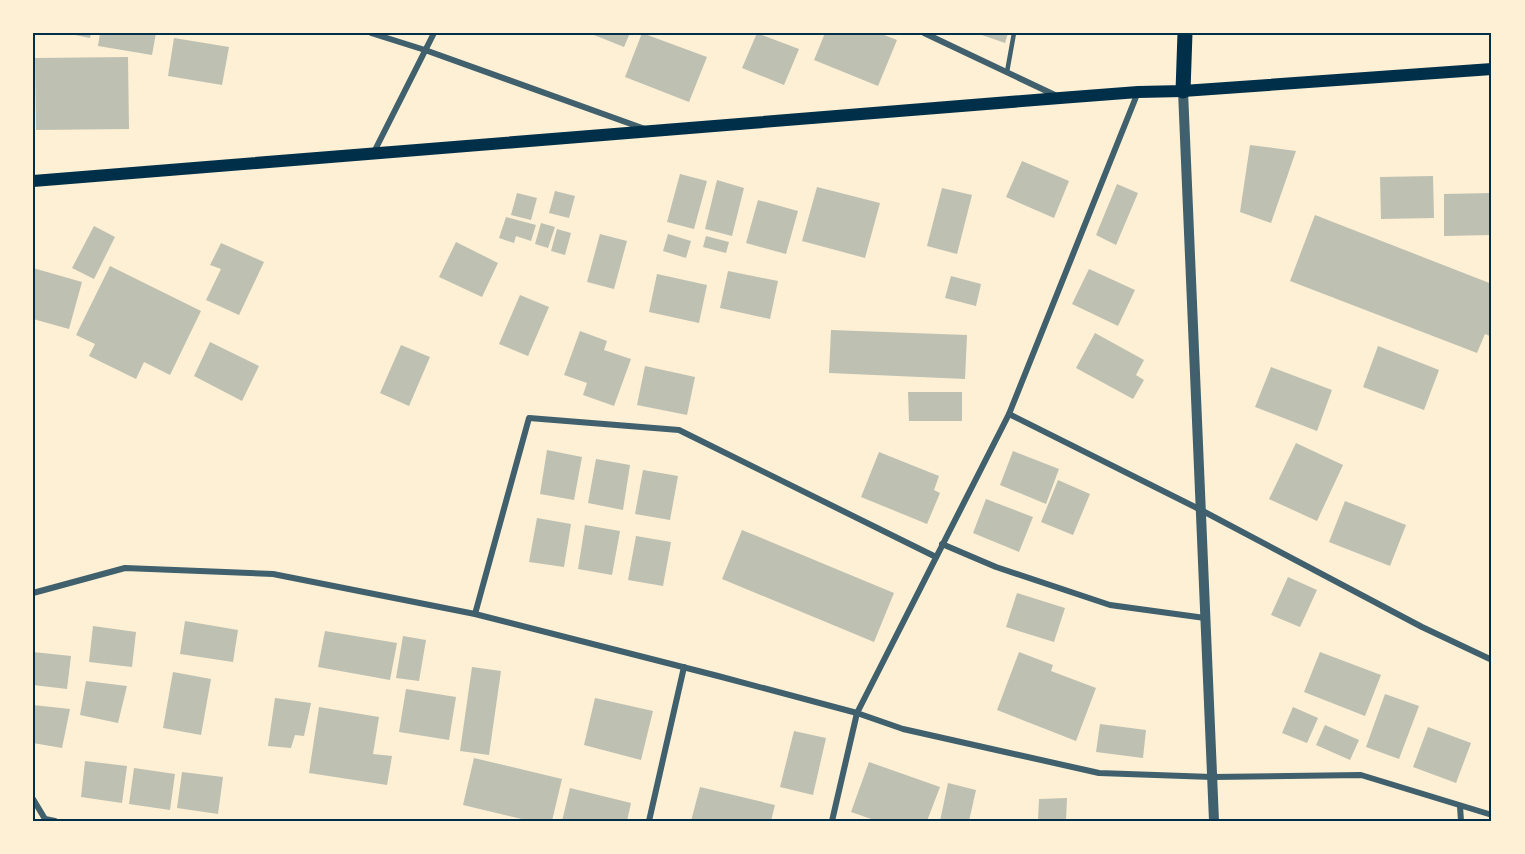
<svg xmlns="http://www.w3.org/2000/svg" width="1525" height="854" viewBox="0 0 1525 854" font-family="'Titillium Web',sans-serif">
<rect width="100%" height="100%" fill="#fdf0d5"/>
<!-- building -->
<g fill="#bec0b2">
<polygon points="65,33 91,33 90,38"/>
<polygon points="100,33 156,33 152,55 98,46"/>
<polygon points="589,33 630,33 624,47"/>
<polygon points="642,33 707,57 689,102 625,77"/>
<polygon points="757,33 799,49 784,85 742,68"/>
<polygon points="825,33 879,33 897,40 878,86 814,60"/>
<polygon points="976,33 1008,33 1005,43"/>
<polygon points="174,38 229,47 222,85 168,76"/>
<polygon points="128,57 129,129 36,130 35,58"/>
<polygon points="1250,145 1296,151 1271,223 1240,212"/>
<polygon points="1022,161 1069,181 1054,218 1006,197"/>
<polygon points="680,174 707,181 694,229 667,222"/>
<polygon points="1433,176 1434,218 1381,219 1380,177"/>
<polygon points="717,180 744,188 732,236 705,229"/>
<polygon points="1117,184 1138,193 1116,245 1096,235"/>
<polygon points="817,187 880,203 865,258 802,241"/>
<polygon points="942,188 972,195 957,254 927,246"/>
<polygon points="555,191 575,196 569,218 549,213"/>
<polygon points="517,193 537,198 531,220 511,215"/>
<polygon points="1492,193 1492,235 1444,236 1444,194"/>
<polygon points="758,200 798,211 786,254 746,243"/>
<polygon points="1315,215 1492,284 1492,337 1485,334 1477,353 1290,281"/>
<polygon points="506,217 536,225 531,241 516,236 514,243 499,238"/>
<polygon points="541,223 555,227 548,248 535,244"/>
<polygon points="94,226 115,237 94,279 72,268"/>
<polygon points="557,229 571,233 565,255 551,251"/>
<polygon points="600,234 627,241 614,289 587,282"/>
<polygon points="668,234 691,241 686,258 663,251"/>
<polygon points="706,236 729,242 726,253 703,247"/>
<polygon points="456,242 498,263 482,297 439,277"/>
<polygon points="221,243 264,262 239,315 206,300 221,269 210,265"/>
<polygon points="110,266 201,311 170,375 144,362 136,379 89,356 95,344 76,335"/>
<polygon points="33,268 82,282 69,329 33,319"/>
<polygon points="1089,269 1135,290 1118,326 1072,304"/>
<polygon points="728,271 778,281 770,319 720,308"/>
<polygon points="657,274 707,285 699,323 649,312"/>
<polygon points="951,276 981,284 976,306 945,298"/>
<polygon points="520,295 549,307 528,356 499,344"/>
<polygon points="831,330 967,335 965,379 829,373"/>
<polygon points="580,331 607,341 604,350 631,359 614,406 583,395 587,383 564,375"/>
<polygon points="1095,333 1144,360 1136,375 1144,380 1133,399 1076,368"/>
<polygon points="210,342 259,366 242,401 194,376"/>
<polygon points="401,345 430,357 409,406 380,393"/>
<polygon points="1378,346 1439,370 1424,410 1363,387"/>
<polygon points="645,366 695,377 687,415 637,405"/>
<polygon points="1271,367 1332,390 1317,431 1255,407"/>
<polygon points="908,392 962,392 962,421 909,421"/>
<polygon points="1296,443 1343,465 1317,521 1269,499"/>
<polygon points="547,450 582,457 574,500 540,494"/>
<polygon points="1013,451 1059,469 1046,504 1000,485"/>
<polygon points="879,452 939,476 934,490 940,493 927,524 861,497"/>
<polygon points="596,459 630,465 623,510 588,503"/>
<polygon points="643,470 678,476 670,520 635,514"/>
<polygon points="1058,480 1090,494 1073,535 1041,522"/>
<polygon points="986,499 1033,517 1019,552 973,533"/>
<polygon points="1345,501 1406,525 1390,566 1329,542"/>
<polygon points="537,518 571,524 564,567 529,562"/>
<polygon points="585,525 620,531 612,575 578,569"/>
<polygon points="742,530 894,593 874,642 722,579"/>
<polygon points="636,536 671,542 663,586 628,580"/>
<polygon points="1288,577 1317,590 1300,627 1271,615"/>
<polygon points="1017,593 1065,608 1054,642 1006,627"/>
<polygon points="185,621 238,630 233,662 180,654"/>
<polygon points="93,626 136,632 132,667 89,662"/>
<polygon points="325,631 397,643 390,680 318,667"/>
<polygon points="403,636 426,640 419,681 396,678"/>
<polygon points="33,652 71,656 67,689 33,685"/>
<polygon points="1019,652 1053,665 1051,671 1096,688 1076,741 997,710"/>
<polygon points="1320,652 1381,675 1365,716 1304,692"/>
<polygon points="472,667 501,671 489,755 460,751"/>
<polygon points="173,672 211,679 201,735 163,728"/>
<polygon points="86,681 127,686 118,723 80,715"/>
<polygon points="406,689 456,697 449,740 399,732"/>
<polygon points="1385,694 1419,706 1399,759 1366,747"/>
<polygon points="275,698 311,703 304,736 295,735 291,748 268,746"/>
<polygon points="595,698 653,711 641,760 584,745"/>
<polygon points="33,705 70,709 62,748 33,743"/>
<polygon points="319,707 379,717 373,754 392,756 387,785 309,773"/>
<polygon points="1293,707 1318,718 1307,743 1282,733"/>
<polygon points="1100,724 1146,730 1143,758 1096,752"/>
<polygon points="1325,725 1359,740 1350,760 1316,745"/>
<polygon points="1428,727 1471,743 1456,783 1413,767"/>
<polygon points="794,731 826,738 813,795 780,787"/>
<polygon points="474,758 562,779 552,821 530,821 463,805"/>
<polygon points="85,761 127,766 122,803 81,797"/>
<polygon points="869,762 940,787 927,821 877,821 851,812"/>
<polygon points="134,768 175,774 170,810 129,804"/>
<polygon points="182,772 223,777 218,814 177,808"/>
<polygon points="948,783 976,790 969,821 940,821"/>
<polygon points="700,787 775,805 771,821 691,821"/>
<polygon points="570,788 631,803 627,821 562,821"/>
<polygon points="1067,798 1066,821 1038,821 1039,799"/>
</g>
<g fill="none" stroke-linecap="round" stroke-linejoin="round">
<!-- service -->
<polyline stroke="#3f606c" stroke-width="4.5" points="1007,72 1014,33"/>
<!-- minor -->
<g stroke="#3f606c" stroke-width="6">
<polyline points="371,33 425,50 645,129"/>
<polyline points="924,33 1057,96"/>
<polyline points="374,152 434,33"/>
<polyline points="1009,414 1201,510 1422,627 1492,660"/>
<polyline points="942,544 996,567 1110,605 1205,618"/>
<polyline points="33,593 125,568 273,574 475,614 718,676 857,713 903,729 1099,773 1212,777 1361,775 1492,815"/>
<polyline points="475,614 529,418 679,430 936,557"/>
<polyline points="33,799 45,819 55,821"/>
<polyline points="1460,806 1461,821"/>
<polyline points="649,821 684,667"/>
<polyline points="832,821 857,713 1009,414 1138,92"/>
</g>
<!-- tertiary -->
<polyline stroke="#3f606c" stroke-width="10" points="1183,91 1214,821"/>
<!-- secondary -->
<polyline stroke="#003049" stroke-width="12" points="33,181 1060,98 1138,92 1183,91 1492,69"/>
<!-- primary -->
<polyline stroke="#003049" stroke-width="15" points="1183,91 1185,33"/>
</g>
<!-- border -->
<rect width="1525" height="854" fill="none" stroke="#fdf0d5" stroke-width="69"/>
<rect x="34" y="34" width="1456" height="786" fill="none" stroke="#003049" stroke-width="2"/>
</svg>
